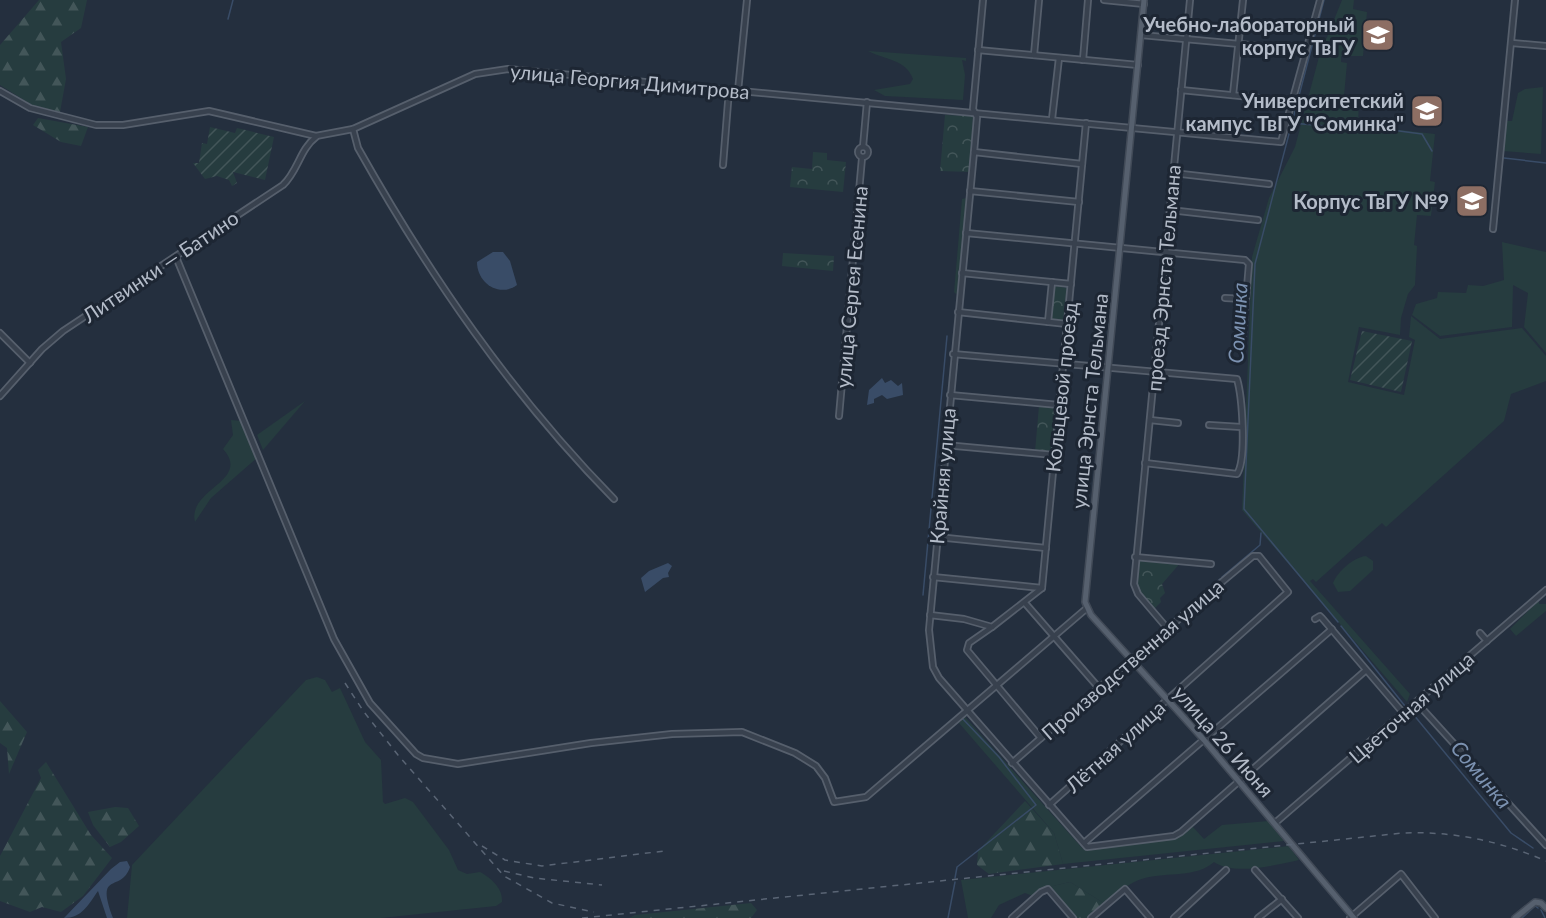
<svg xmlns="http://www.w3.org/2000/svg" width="1546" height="918" viewBox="0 0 1546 918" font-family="Lato,sans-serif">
<defs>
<pattern id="forest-firs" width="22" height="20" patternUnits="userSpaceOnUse" patternTransform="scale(1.5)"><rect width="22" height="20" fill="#263c3f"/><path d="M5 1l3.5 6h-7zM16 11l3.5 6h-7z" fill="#435659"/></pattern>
<pattern id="park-crowns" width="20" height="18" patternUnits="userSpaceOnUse" patternTransform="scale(1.5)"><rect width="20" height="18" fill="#263c3f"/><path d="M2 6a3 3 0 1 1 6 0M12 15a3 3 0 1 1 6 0" fill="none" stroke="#435659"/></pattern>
<pattern id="garden-furrows" width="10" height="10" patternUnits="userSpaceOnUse" patternTransform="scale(1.5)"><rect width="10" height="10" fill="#263c3f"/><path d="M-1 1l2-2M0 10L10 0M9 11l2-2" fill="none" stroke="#435659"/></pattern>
</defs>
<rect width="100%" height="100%" fill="#242f3e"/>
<!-- grass -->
<g fill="#263c3f">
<polygon points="1342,0 1354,0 1353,9 1367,12 1363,56 1341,56 1341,62 1347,63 1344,96 1359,100 1358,125 1435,134 1430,181 1435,182 1431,216 1417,215 1414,245 1417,246 1415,285 1408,294 1401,318 1400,335 1359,327 1348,382 1404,395 1415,340 1409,337 1411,316 1440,339 1522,328 1546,356 1546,381 1511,394 1504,421 1386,527 1382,523 1316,582 1313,579 1310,581 1410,694 1407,702 1242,510 1252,257 1269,198 1295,147 1319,57"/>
<path d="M868,51L966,58V61L962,60L965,75L963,100L885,96L874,90L910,84L913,79C906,59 885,60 868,51Z"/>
<polygon points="1543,87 1541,154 1503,151 1506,121 1512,121 1518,93 1525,89"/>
<polygon points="966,198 958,293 956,294 954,292 962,199"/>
<polygon points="1502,242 1546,252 1546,353 1524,327 1528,293 1513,285 1512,327 1440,336 1412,315 1416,304 1437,298 1438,292 1466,293 1468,285 1483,286 1504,280"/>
<polygon points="305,401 263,450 257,435"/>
<path d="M231,420L242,421L257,458L211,498L195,522C187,489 252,481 223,449L233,435Z"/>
<path d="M1366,556L1373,561V570L1350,591L1338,592L1333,583C1337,572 1354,557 1366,556Z"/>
<polygon points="1539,600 1539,604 1546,604 1546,611 1516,636 1510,629"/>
<path d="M317,677L325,680L332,692L340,688L365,742L381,760L383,802L385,804L405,798L413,802L449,850L458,870L467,874L480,872C491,878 503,888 502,902L496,906L381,918H127L132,865L306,680Z"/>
<polygon points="965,717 1084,850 1176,837 1192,826 1204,839 1222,825 1269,821 1284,841 1063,864 1054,833 959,723"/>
<path d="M1289,846L1299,860C1275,865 1235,876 1214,862C1196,878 1168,872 1145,878C1129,882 1117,894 1105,904L1070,882L1045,888L1033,896L1025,893L999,905L991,918H968L961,880Z"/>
</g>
<!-- forest -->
<g fill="url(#forest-firs)">
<polygon points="39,0 87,0 81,28 61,42 66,79 60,112 32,105 0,85 0,45"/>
<polygon points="38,118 88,127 81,146 61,142 33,125"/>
<polygon points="0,701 27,732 9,774 7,748 0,743"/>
<polygon points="46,762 91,835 112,858 83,896 61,912 42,907 30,912 0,901 0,856 41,778 38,770"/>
<polygon points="1025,801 1054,833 1063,864 989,874 977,865 978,851"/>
<polygon points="115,807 128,808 139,826 121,842 110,847 93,825 88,812"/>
<polygon points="1070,882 1105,904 1089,918 1075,918 1049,887"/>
<polygon points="751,903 757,910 751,918 629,918 635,915"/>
</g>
<!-- park -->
<g fill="url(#park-crowns)">
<polygon points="945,115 973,116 970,172 940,171"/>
<polygon points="813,152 827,153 827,160 846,162 843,192 790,187 792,167 812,169"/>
<polygon points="783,253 834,256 833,271 782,266"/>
<polygon points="1054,286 1067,288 1063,321 1050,320"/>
<polygon points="1039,406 1058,408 1053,454 1035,452"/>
<polygon points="1137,558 1181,562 1162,584 1165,593 1160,598 1161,602 1153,610 1135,585"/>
</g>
<!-- garden -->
<g fill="url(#garden-furrows)">
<polygon points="210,127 235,133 237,128 274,137 265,180 233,172 237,183 232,186 229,180 217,176 205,179 193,163 199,163 202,143 207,144"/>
<polygon points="1362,331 1412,341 1401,392 1350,380"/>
</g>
<!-- water -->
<g fill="#394c67">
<path d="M493,252H503L510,261L517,285C499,298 477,283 477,262Z"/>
<polygon points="882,378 885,383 891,380 898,386 902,383 903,395 887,399 882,395 874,399 874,403 867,405 869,390"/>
<polygon points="668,563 672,566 668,573 669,577 663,578 645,592 641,578 649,571"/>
<path d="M127,861L130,867C121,894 95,869 113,918H107L98,891C88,905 82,918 64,918L111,869L120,862Z"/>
</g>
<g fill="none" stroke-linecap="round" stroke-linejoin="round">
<!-- stream -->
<g stroke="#394c67" stroke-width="1.5">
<polyline points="1324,0 1255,264 1244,509 1338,622"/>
<polyline points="228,19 233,0"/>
<polyline points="1291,123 1338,127"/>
<polyline points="1340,127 1361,126 1422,134 1432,151"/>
<polyline points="1504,158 1546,163"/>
<polyline points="1077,241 1109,244"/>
<polyline points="1077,246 1115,250"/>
<polyline points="1053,284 1068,287"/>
<polyline points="1000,314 1046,319 1050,284"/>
<polyline points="961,315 1064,326"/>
<polyline points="1065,323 1067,301"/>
<polyline points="1006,361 1061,366"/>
<polyline points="1060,361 1064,325"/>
<polyline points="1065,367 1105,370"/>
<polyline points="1222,577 1260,545 1261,533"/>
<polyline points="923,595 947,336"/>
<polyline points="1167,625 1220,579"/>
<polyline points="1341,626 1405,706"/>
<polyline points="1135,653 1164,628"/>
<polyline points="1099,685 1126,661"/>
<polyline points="1413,714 1511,833 1533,848"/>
<polyline points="1014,758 1025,749"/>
<polyline points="955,878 957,867 1036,805 999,757 962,718"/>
<polyline points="1541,910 1545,918"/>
<polyline points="948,918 955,882"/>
<polyline points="1522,918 1535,906 1538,908"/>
</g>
<defs>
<g id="minor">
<polyline points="983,0 973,109 977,117 974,152 929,630 933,667 939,678 1087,847 1174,836 1181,832 1365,671"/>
<polyline points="1104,0 1144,4"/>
<polyline points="1141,35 1305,50"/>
<polyline points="1512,43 1546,46"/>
<polyline points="978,50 1138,65"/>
<polyline points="1034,55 1039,0"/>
<polyline points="1083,60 1088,0"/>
<polyline points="1181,90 1290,101"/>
<polyline points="0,91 30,108 96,125 123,125 209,111 316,136 353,129 475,74 508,69 1281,142 1320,0"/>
<polyline points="738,91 747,0"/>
<polyline points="1233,95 1243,0"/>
<polyline points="1052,119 1059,58"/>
<path d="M353,129L358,148C430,276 511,394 614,499"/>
<circle cx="863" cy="152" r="5"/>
<polyline points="863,147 867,102"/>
<polyline points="974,152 1082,164"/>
<polyline points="723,165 729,90"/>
<polyline points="1173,173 1269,184"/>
<polyline points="970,191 1079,202"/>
<polyline points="1170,210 1258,220"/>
<polyline points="1493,229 1515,0"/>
<polyline points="966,233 1245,260 1249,264 1243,335"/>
<polyline points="176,257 334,639 370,703 416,754 423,758 458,764 591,743 672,734 742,732 795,753 816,766 825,778 834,802 866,797 873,791 1087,608"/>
<polyline points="962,273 1071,284"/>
<polyline points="1225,298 1245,299"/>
<polyline points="958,312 1067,324"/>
<polyline points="1048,322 1052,282"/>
<polyline points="0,333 30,363"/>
<path d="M953,354L1237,379C1242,396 1247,459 1237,474L1145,463"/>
<polyline points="950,395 1059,405"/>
<path d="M0,396L42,349L63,331L283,185C298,171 300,149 316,137"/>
<polyline points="839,416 862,158"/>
<polyline points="1150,420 1178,423"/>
<polyline points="1209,425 1241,427"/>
<polyline points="945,445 1054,455"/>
<polyline points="937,537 1046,548"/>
<polyline points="1135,557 1211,564"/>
<polyline points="933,577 1042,588"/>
<polyline points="1025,603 1099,688"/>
<polyline points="930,615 964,619 992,627 1042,588 1086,123"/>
<polyline points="1315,619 1320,616 1322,618 1404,714"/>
<polyline points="992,627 969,643 967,650 1041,738"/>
<polyline points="1167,628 1138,594 1134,584 1190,0"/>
<polyline points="1480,633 1487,641"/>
<polyline points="1417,703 1546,845"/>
<polyline points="1012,763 1223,581 1253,556 1259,556 1288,592 1049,805"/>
<polyline points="1275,823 1546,590"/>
<polyline points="1084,843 1332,629"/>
<polyline points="1255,870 1298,918"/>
<polyline points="1012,918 1041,892 1048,889 1073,918"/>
<polyline points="1091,918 1125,889 1150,918"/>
<polyline points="1174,918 1226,870"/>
<polyline points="1258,918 1282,899"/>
<polyline points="1350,918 1401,874 1435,918"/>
</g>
<g id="major">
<polyline points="1144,0 1085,602 1091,615 1204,740 1354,918"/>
<polyline points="1515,918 1535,902 1541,903 1546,908"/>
</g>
</defs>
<!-- minor casing -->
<use href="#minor" stroke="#565f6c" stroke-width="8"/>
<!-- major casing -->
<use href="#major" stroke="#414a57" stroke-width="8"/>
<!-- minor -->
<use href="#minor" stroke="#38414e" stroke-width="4.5"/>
<!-- major -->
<use href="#major" stroke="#56606e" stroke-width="5"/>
<!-- rail -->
<g stroke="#5a6575" stroke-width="1.5" stroke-dasharray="6 6" stroke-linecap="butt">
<polyline points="345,683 364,712 398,755 504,876 552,903 594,912"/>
<polyline points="482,846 505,860 542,866 664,851"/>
<polyline points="504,871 534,878 602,885"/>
<path d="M582,918L1403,833C1453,831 1500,841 1546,861"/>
</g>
</g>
<!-- icons -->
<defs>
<symbol id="university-square" viewBox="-11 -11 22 22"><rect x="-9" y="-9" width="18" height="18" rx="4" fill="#8d6e63" stroke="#1d2633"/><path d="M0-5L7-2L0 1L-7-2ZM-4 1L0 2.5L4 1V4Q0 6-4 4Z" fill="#fff"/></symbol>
</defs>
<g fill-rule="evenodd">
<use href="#university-square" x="1359" y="16" width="38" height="38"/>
<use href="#university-square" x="1408" y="92" width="38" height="38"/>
<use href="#university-square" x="1453" y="182" width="38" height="38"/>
</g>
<g text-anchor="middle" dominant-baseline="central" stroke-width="6" stroke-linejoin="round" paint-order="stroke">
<!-- poi labels -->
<g font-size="20" font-weight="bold" fill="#b4bcc9" stroke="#1d2633" text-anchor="end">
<text x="1355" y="24">Учебно-лабораторный<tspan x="1355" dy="23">корпус ТвГУ</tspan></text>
<text x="1404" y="100">Университетский<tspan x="1404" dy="23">кампус ТвГУ "Соминка"</tspan></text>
<text x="1449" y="201">Корпус ТвГУ №9</text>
</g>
<!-- street labels -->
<g font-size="20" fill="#b4bcc9" stroke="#1d2633">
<text transform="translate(630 81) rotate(5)">улица Георгия Димитрова</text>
<text transform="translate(160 266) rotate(-34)">Литвинки — Батино</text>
<text transform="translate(1163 278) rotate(-85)">проезд Эрнста Тельмана</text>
<text transform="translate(851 287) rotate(-85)">улица Сергея Есенина</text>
<text transform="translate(1061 387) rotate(-84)">Кольцевой проезд</text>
<text transform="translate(1089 401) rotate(-84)">улица Эрнста Тельмана</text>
<text transform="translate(942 476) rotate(-85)">Крайняя улица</text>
<text transform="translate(1132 659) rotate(-41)">Производственная улица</text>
<text transform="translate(1411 707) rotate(-41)">Цветочная улица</text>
<text transform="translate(1224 741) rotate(49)">улица 26 Июня</text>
<text transform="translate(1115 746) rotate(-42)">Лётная улица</text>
</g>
<!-- water labels -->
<g font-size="21" font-style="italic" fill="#7c92b1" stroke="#1d2633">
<text transform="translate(1237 323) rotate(-87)">Соминка</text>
<text transform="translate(1482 774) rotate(50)">Соминка</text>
</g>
</g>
</svg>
